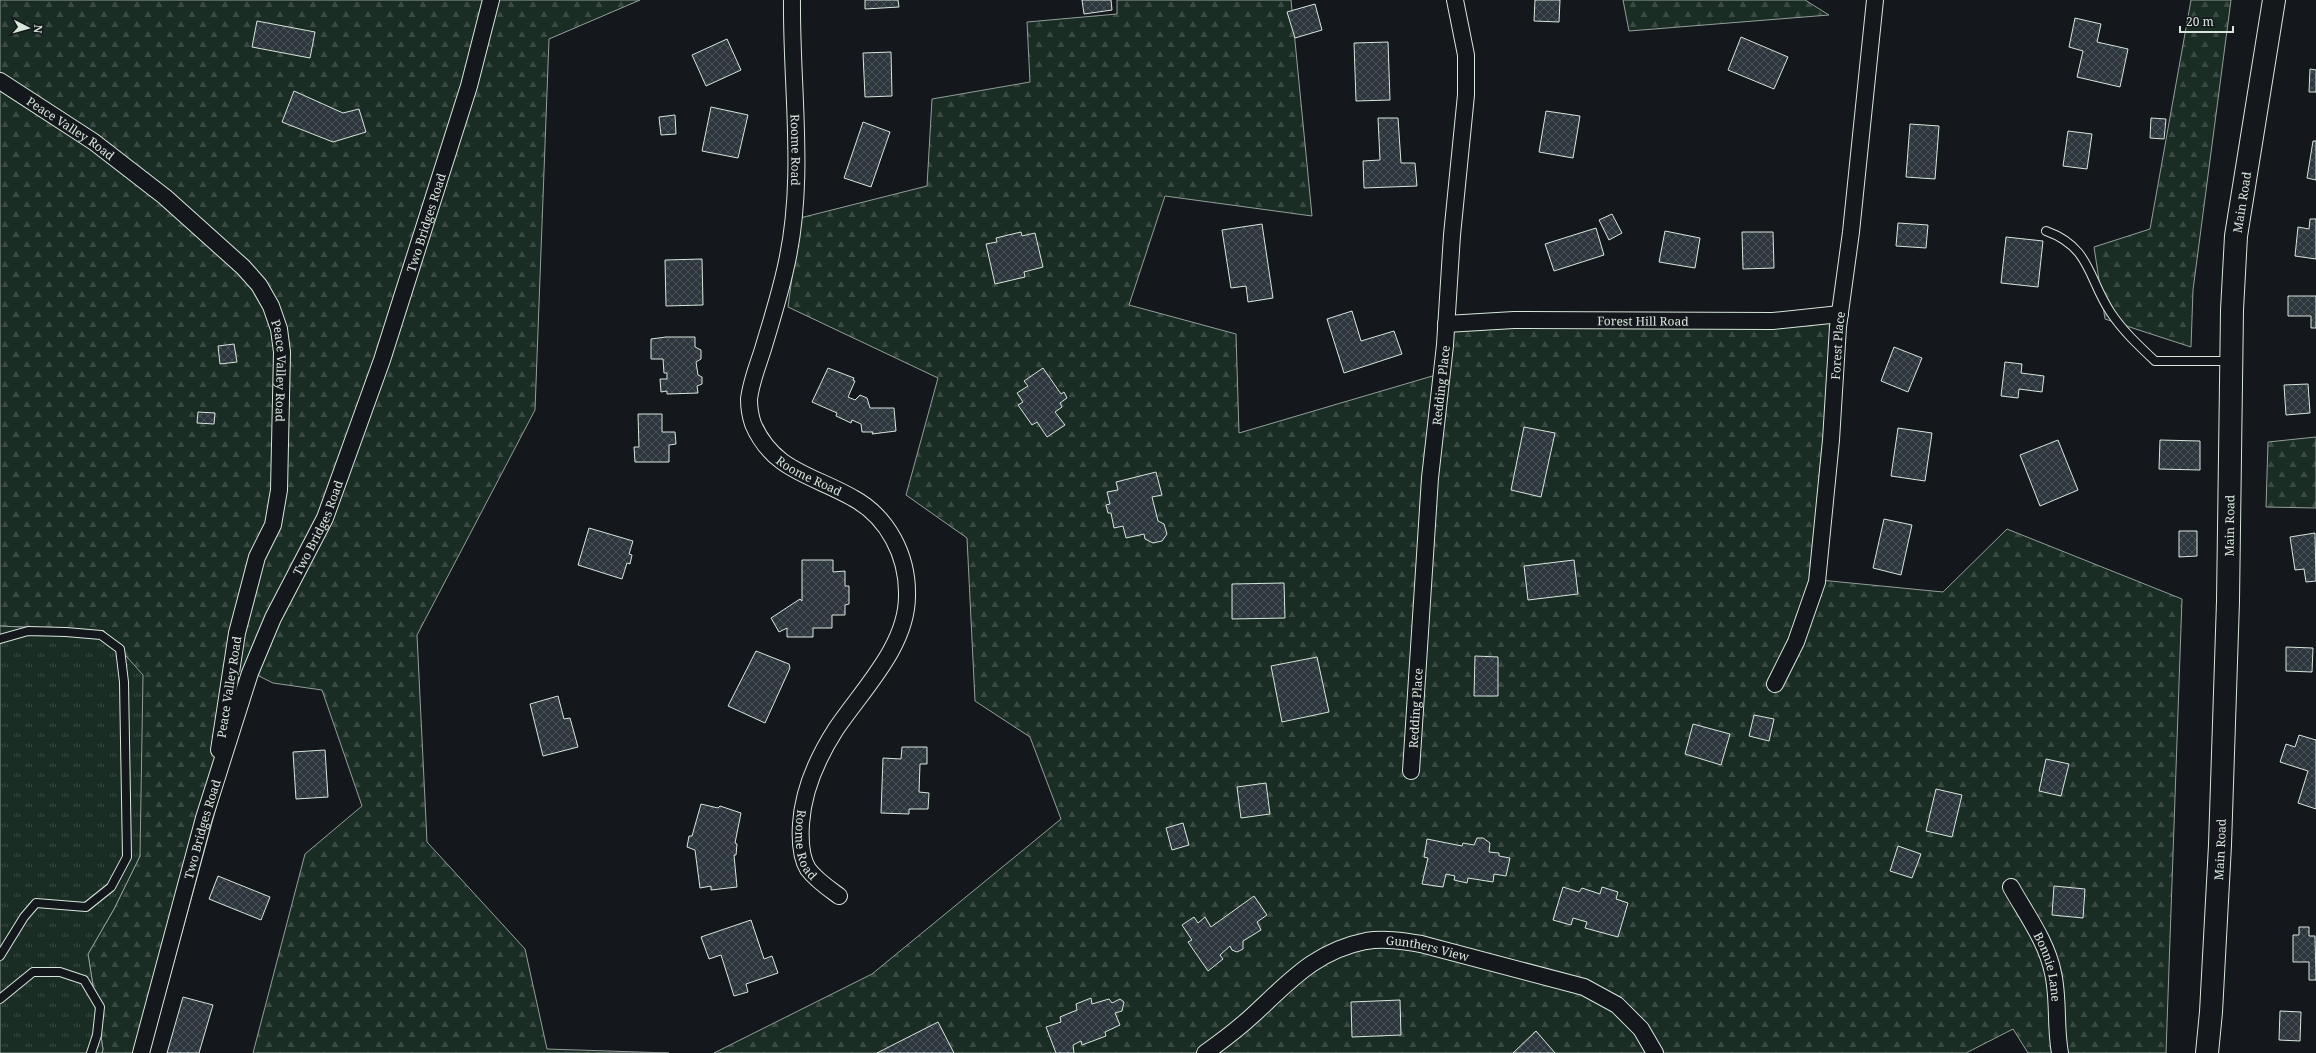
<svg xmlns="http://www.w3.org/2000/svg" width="2316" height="1053" viewBox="0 0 2316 1053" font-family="'Noto Serif',serif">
<defs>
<pattern id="forest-firs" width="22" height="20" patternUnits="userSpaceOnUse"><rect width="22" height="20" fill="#1a2d24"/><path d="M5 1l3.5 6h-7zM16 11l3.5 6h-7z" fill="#3b4b43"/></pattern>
<pattern id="park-tufts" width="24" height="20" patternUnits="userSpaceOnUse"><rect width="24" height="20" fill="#1a2d24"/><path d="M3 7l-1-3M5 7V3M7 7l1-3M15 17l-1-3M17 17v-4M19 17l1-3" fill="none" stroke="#3b4b43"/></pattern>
<pattern id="building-cross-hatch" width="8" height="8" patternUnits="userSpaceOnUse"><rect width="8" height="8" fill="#2c363c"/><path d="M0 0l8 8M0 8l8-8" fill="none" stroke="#4a5358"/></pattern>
</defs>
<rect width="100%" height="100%" fill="#14181c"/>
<!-- forest -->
<g fill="url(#forest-firs)" stroke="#939e99">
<polygon points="0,0 640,0 549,39 535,410 417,635 427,842 525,949 547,1049 669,1053 253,1053 305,854 362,806 322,690 273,683 253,673 149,1053 102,1053 103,1049 88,954 114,909 140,856 104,631 0,626"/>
<polygon points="1117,0 1291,0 1312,216 1165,196 1129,305 1236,334 1239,433 1446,372 1452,323 1842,317 1820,580 1943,592 2007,529 2182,599 2166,1053 2028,1053 2013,1029 1966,1053 714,1053 872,974 1061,819 1030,737 975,701 967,538 906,495 938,378 788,307 800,218 927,186 932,99 1030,82 1027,22 1117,14"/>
<polygon points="1623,0 1805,0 1829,15 1629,31"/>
<polygon points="2191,0 2231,0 2193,290 2191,347 2105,319 2094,247 2150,229"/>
<polygon points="2316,437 2316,508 2266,507 2268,442"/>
</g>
<!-- park -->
<polygon fill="url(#park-tufts)" stroke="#939e99" points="0,626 104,631 143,675 140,856 114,909 88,954 103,1049 102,1053 0,1053"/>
<!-- building -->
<g fill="url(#building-cross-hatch)" stroke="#d8e6dc">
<polygon points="865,0 898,0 899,7 865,9"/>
<polygon points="1082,0 1111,0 1112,10 1084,14"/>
<polygon points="1535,0 1560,0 1559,22 1534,21"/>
<polygon points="1315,4 1322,30 1295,38 1287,12"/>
<polygon points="2075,18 2101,24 2097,42 2128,49 2120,87 2077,77 2083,51 2069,47"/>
<polygon points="257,21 315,32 310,58 252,47"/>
<polygon points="1741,37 1788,57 1774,89 1728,70"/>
<polygon points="727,39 741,70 706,86 692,55"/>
<polygon points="1388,42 1390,100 1356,101 1354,43"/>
<polygon points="891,52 892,96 865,97 863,53"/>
<polygon points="2310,69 2316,70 2316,92 2309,92"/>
<polygon points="294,91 343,113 359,109 366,132 333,142 282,122"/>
<polygon points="711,107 748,115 738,158 702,151"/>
<polygon points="1546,111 1580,116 1573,158 1539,152"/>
<polygon points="675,115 676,134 661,135 659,117"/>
<polygon points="1378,118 1398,118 1401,163 1415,163 1417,186 1364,188 1363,161 1380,160"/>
<polygon points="2151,118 2166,119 2164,139 2150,138"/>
<polygon points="863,122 890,132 871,187 844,178"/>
<polygon points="1910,124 1939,126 1935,179 1906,177"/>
<polygon points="2068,131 2092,134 2087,169 2063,166"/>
<polygon points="2313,141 2316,141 2316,180 2307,178"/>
<polygon points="1612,214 1622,233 1609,240 1599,220"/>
<polygon points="2310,219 2316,219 2316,259 2295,256 2298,227 2309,229"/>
<polygon points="1898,223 1928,225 1926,248 1896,246"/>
<polygon points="1262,224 1273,298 1248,302 1246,286 1231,288 1222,230"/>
<polygon points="1596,228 1604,255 1554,271 1545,244"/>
<polygon points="1665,231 1700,238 1695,268 1659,262"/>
<polygon points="1021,232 1022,236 1035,233 1043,267 1024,272 1025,277 995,284 986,244 997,242 996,238"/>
<polygon points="1742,232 1773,232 1774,268 1743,269"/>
<polygon points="2006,237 2043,241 2038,287 2001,283"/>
<polygon points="702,259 703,305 666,306 665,260"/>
<polygon points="2288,296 2316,296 2316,328 2311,328 2311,316 2288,316"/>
<polygon points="1352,311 1361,341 1394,331 1402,354 1344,373 1327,319"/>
<polygon points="666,337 695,337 695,347 701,350 701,359 696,362 698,375 702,377 702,384 697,386 698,393 667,394 667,391 661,392 660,379 667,379 667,373 664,373 663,359 651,359 651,339"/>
<polygon points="234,344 237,362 220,364 218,346"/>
<polygon points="1894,347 1922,358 1908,392 1881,381"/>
<polygon points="2005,362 2022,364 2021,373 2044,376 2042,392 2019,389 2018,398 2001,396"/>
<polygon points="828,368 854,378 853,380 855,381 848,397 855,400 860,395 867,398 870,408 894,408 896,431 872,434 873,432 862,432 861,424 852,420 851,423 836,416 837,413 812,402"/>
<polygon points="1043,368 1061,394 1064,392 1067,398 1060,403 1062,407 1055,412 1065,425 1047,437 1037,422 1032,425 1018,405 1023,402 1017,393 1028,386 1024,381"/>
<polygon points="2308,384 2310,413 2286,415 2284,385"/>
<polygon points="198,412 215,413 214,424 197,423"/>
<polygon points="638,414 662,414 662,432 675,432 676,444 669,445 669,462 635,462 634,447 639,447"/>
<polygon points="1524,427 1555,433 1541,497 1511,490"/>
<polygon points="1898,428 1932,433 1925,481 1891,476"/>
<polygon points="2058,440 2078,490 2040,506 2020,455"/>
<polygon points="2160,440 2200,441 2200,470 2159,469"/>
<polygon points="1156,472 1162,495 1152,497 1158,521 1164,524 1167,534 1162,541 1153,543 1145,539 1144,534 1126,538 1123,526 1114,528 1111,513 1108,513 1106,505 1110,504 1107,492 1118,490 1116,482"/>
<polygon points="1884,519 1912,525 1901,575 1873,568"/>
<polygon points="589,528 633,541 629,554 632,555 630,564 627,563 622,579 578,565"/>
<polygon points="2179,531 2197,531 2197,556 2179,557"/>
<polygon points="2315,533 2316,581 2306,582 2304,569 2295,570 2290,537"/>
<polygon points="802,560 833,560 833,572 845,571 845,586 849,586 849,604 845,605 845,615 832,615 832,628 813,628 813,637 787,637 787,628 779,632 771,618 800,599 802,601"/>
<polygon points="1574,560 1578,594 1528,600 1524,566"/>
<polygon points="1284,583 1285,618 1232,619 1232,584"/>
<polygon points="2286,647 2313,648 2312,672 2286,671"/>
<polygon points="756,651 789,664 790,668 765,723 728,706"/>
<polygon points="1475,656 1498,657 1498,696 1474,696"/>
<polygon points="1317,657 1329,712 1282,722 1271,666"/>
<polygon points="558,696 564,719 570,718 578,747 543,756 530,704"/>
<polygon points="1754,715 1774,719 1769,741 1749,736"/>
<polygon points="1693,724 1730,734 1721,765 1685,754"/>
<polygon points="2299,735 2316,740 2316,809 2298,803 2308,771 2280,762 2286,744 2295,747"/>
<polygon points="902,747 927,747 927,764 920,764 919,792 929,793 928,809 909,809 909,814 881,813 883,758 901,759"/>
<polygon points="325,750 328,797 296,799 293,752"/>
<polygon points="2046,759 2069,764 2061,796 2039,791"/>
<polygon points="1266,783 1270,814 1241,818 1237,787"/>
<polygon points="1936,789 1962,795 1952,837 1926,831"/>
<polygon points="701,804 718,808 720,806 741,813 735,843 737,844 736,855 734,855 737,887 711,890 711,886 700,888 695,850 687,847 689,836 692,836"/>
<polygon points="1183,823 1189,845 1172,850 1166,828"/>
<polygon points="1477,838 1483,838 1490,843 1489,852 1499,853 1499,856 1510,858 1506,876 1494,874 1493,882 1468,878 1467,883 1454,880 1455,876 1446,874 1443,887 1422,884 1428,858 1424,857 1427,839 1462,846 1463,843 1474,845"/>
<polygon points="1898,846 1921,854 1912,878 1890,871"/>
<polygon points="218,876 270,897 261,920 209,899"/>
<polygon points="2054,886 2085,889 2083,918 2052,915"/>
<polygon points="1563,887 1579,892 1582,888 1600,894 1602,887 1618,892 1616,899 1628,903 1618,937 1585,928 1587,922 1573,918 1571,925 1553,920"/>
<polygon points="1254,896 1267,915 1257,922 1261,930 1243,941 1243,949 1237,952 1232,950 1230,946 1220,955 1223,959 1208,971 1188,942 1192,940 1182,925 1194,917 1198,923 1205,917 1211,927"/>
<polygon points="751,920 764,959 772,956 778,973 746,984 748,992 734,996 721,955 709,959 701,937"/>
<polygon points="2299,927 2309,927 2309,936 2315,936 2316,980 2309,980 2309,962 2293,962 2293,935 2299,935"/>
<polygon points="183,997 213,1005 199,1053 167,1053"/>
<polygon points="1091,998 1092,1004 1109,999 1112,1003 1120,999 1124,1002 1122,1011 1115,1013 1120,1025 1105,1032 1106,1036 1082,1045 1081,1041 1073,1045 1074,1053 1056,1053 1046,1027 1061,1022 1060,1017 1077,1010 1076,1004"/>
<polygon points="1400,1000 1401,1035 1352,1037 1351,1002"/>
<polygon points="2280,1011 2301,1012 2300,1041 2279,1040"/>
<polygon points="938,1022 954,1053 877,1053"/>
<polygon points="1536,1031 1555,1053 1513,1053"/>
</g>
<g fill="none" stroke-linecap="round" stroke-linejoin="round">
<defs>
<g id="lane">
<path d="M2046,231C2091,247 2088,279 2111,313C2123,331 2139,346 2155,361H2230"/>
<polyline points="0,639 28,631 66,632 101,635 120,649 124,682 127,857 111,887 86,907 36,903 24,917 0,956"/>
<polyline points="0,999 33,972 60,972 84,980 100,1007 97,1035 91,1053"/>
</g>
<g id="street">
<path id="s1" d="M792,0C791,88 806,179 786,266C780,294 771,322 763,349C758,365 751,382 749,399C749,408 750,415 753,424C773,471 813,475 853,498C888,517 908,556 907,596C907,646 863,689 836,729C818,757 803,790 801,824C800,839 800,856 808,869C816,880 828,888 839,896"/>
<path id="s2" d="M0,81L94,142L165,197L243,267L259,285L271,306L279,329L282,352L279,490L273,525L257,557L237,633L219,750"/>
<path id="s3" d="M1446,324L1514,320L1773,321L1840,314"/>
<path id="s4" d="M1775,684L1796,642L1817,582L1831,440L1838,327L1851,232L1875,0"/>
<path id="s5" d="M1411,771L1430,478L1445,345L1452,235L1466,95V55L1455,0"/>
<path id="s6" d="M2011,887C2026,914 2047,942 2053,973C2059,999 2055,1027 2060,1053"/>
<path id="s7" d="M141,1053L204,818L250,673L273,618L325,518L382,360L469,86L491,0"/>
<path id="s8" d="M1205,1053C1222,1041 1238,1029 1253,1015C1289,982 1315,951 1366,941C1384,938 1403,941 1421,944L1584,987L1617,1005L1641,1029L1655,1053"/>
</g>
<g id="primary">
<path id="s9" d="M2207,1053L2211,1012L2220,845L2228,601L2232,310L2236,236L2274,0"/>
</g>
</defs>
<!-- lane casing -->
<use href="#lane" stroke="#d8e6dc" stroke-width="10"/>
<!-- street casing -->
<use href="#street" stroke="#d8e6dc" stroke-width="18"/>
<!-- primary casing -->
<use href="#primary" stroke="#d8e6dc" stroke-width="24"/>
<!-- lane -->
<use href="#lane" stroke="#14181c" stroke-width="8"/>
<!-- street -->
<use href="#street" stroke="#14181c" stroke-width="16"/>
<!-- primary -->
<use href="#primary" stroke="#14181c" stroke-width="22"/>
</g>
<g text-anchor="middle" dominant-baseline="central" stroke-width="3" stroke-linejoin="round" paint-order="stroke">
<!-- street labels -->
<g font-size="12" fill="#d8e6dc" stroke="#14181c">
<text stroke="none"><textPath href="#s2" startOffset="85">Peace Valley Road</textPath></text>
<text stroke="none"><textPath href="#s1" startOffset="150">Roome Road</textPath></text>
<text stroke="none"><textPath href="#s9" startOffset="852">Main Road</textPath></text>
<text stroke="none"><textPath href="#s7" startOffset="880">Two Bridges Road</textPath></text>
<text stroke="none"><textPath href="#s3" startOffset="197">Forest Hill Road</textPath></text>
<text stroke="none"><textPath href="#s4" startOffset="348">Forest Place</textPath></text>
<text stroke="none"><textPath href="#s2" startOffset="421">Peace Valley Road</textPath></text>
<text stroke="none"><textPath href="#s5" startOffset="387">Redding Place</textPath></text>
<text stroke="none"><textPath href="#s1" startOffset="509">Roome Road</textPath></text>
<text stroke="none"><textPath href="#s9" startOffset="528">Main Road</textPath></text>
<text stroke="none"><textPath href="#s7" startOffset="556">Two Bridges Road</textPath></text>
<text transform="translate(229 687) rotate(-81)">Peace Valley Road</text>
<text stroke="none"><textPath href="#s5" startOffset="63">Redding Place</textPath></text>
<text stroke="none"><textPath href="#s7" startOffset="232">Two Bridges Road</textPath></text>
<text stroke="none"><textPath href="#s1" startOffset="953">Roome Road</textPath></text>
<text stroke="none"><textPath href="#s9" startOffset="204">Main Road</textPath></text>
<text stroke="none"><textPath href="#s8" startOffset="261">Gunthers View</textPath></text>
<text stroke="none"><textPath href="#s6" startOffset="89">Bonnie Lane</textPath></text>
</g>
</g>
<!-- north arrow -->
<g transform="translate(28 28) rotate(96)" stroke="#14181c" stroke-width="3" paint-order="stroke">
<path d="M0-3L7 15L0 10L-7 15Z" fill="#d8e6dc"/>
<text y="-6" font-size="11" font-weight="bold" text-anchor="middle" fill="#d8e6dc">N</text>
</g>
<!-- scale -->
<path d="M2180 26v6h53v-6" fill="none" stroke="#d8e6dc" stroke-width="2"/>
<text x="2186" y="26" font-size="12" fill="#d8e6dc" stroke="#14181c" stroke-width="3" paint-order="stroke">20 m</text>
</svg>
